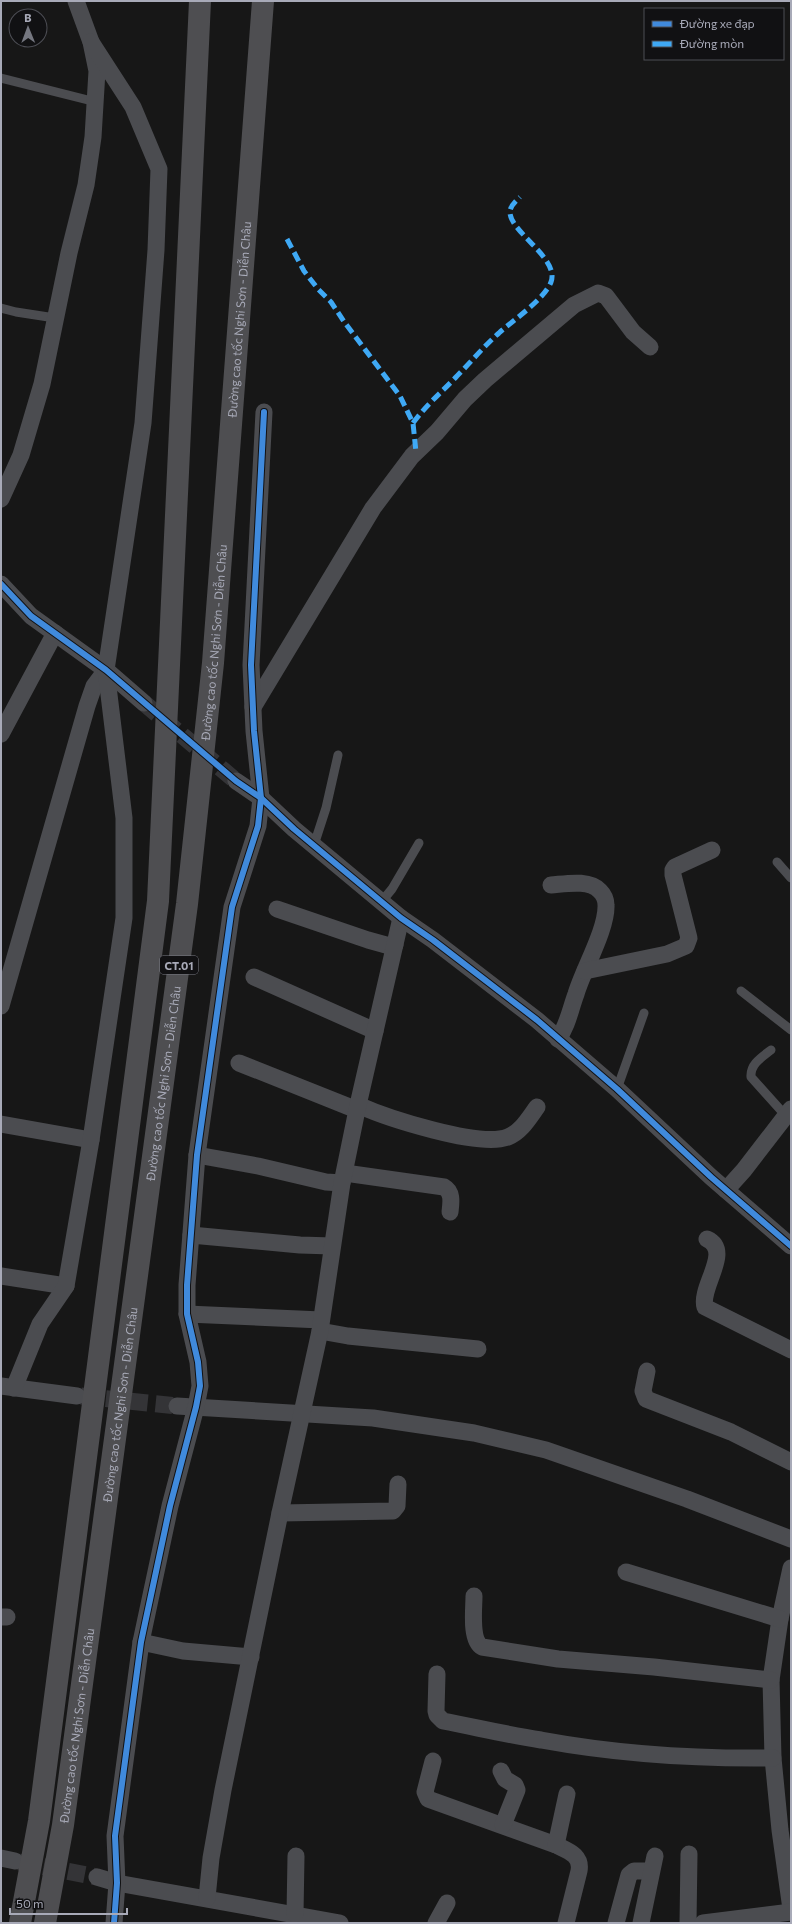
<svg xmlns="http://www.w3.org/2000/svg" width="792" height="1924" viewBox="0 0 792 1924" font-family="Commissioner,sans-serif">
<rect width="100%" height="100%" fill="#171717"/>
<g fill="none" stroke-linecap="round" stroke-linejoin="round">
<!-- minor-tunnel -->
<g stroke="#343437" stroke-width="17" stroke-dasharray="17 8" stroke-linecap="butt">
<polyline points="144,703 236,781"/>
<polyline points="81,1396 177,1406"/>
<polyline points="19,1862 97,1877"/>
</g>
<!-- service -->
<g stroke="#4b4c50" stroke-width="9">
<polyline points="1,78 96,102"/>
<polyline points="1,308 16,312 55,318"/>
<polyline points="314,845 326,808 338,755"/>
<polyline points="777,862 791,878"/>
<polyline points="382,901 392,889 419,843"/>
<polyline points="741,991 791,1030"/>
<path d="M771,1050C762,1057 750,1064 751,1077L786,1116"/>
<polyline points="617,1089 644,1013"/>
</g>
<!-- minor -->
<g stroke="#4b4c50" stroke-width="17">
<polyline points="1,499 21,455 42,384 69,253 86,185 93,137 97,71 91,42 76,1"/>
<polyline points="1,584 31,616 106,670 144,703"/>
<polyline points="253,707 373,508 412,456 437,432 465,399 485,380 574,305 598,293 606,296 633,332 650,347"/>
<polyline points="1,734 55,633"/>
<polyline points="236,781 261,798 294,829 401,918 433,940 537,1020 617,1089 711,1177 791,1246"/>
<path d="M551,885C565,884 589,879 600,891C604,895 606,900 606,905C607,929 583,970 576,994C570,1010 568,1025 558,1039"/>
<polyline points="277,909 368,940 386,945 395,945"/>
<polyline points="585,971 667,954 686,946 689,938 673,875 673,870 675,867 712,850"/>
<polyline points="254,977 375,1031"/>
<polyline points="1,1006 87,706 94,686 106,670"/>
<polyline points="239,1063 357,1110"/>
<path d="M358,1105C387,1118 479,1148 508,1137C521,1132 529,1118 537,1107"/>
<polyline points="1,1124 91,1140"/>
<polyline points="197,1155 258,1166 326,1182 342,1183"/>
<path d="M345,1173L444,1187C453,1192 451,1203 450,1212"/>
<polyline points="726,1190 744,1170 791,1109"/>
<polyline points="191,1235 300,1245 332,1246"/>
<path d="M707,1239C733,1251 699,1287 705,1307L791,1350"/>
<polyline points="1,1276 66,1286"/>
<polyline points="187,1314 321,1320"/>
<polyline points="320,1331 348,1336 478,1349"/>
<polyline points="647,1371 643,1391 646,1399 731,1432 791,1462"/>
<polyline points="1,1386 77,1396"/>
<polyline points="14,1388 40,1324 66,1286 91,1140 124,918 124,818 106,670 143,423 156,250 159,169 133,107 91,42"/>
<polyline points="177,1406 373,1418 474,1433 546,1450 687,1499 791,1539"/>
<polyline points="280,1513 393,1511 397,1506 398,1484"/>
<polyline points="791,1568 780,1619 771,1680 773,1758 780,1830 791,1909"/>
<polyline points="626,1572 780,1619"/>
<path d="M474,1596C474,1609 470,1640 482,1647L558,1659L654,1667L771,1680"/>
<polyline points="1,1617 7,1617"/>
<polyline points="141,1642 183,1651 251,1657"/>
<path d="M437,1674L436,1711L437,1715L443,1721C475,1727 508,1735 541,1740C617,1754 696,1759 773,1758"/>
<path d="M433,1761L425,1792L428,1799L556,1845C568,1851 582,1855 579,1871L566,1923"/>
<polyline points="501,1771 505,1779 515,1785 517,1790 503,1825"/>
<polyline points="556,1845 567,1794"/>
<polyline points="1,1858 15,1861"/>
<polyline points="97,1877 117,1883 340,1923"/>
<polyline points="207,1898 211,1858 223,1790 280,1513 320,1331 342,1183 358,1105 401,918"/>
<polyline points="295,1914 296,1856"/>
<polyline points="114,1923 117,1883 115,1836 141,1642 170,1506 196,1407 200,1386 198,1362 187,1314 187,1285 197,1155 232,907 258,826 261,798 254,731 251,665 264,412"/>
<polyline points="436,1923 447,1903"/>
<polyline points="616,1923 629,1875 634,1871 645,1871"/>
<polyline points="641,1923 655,1856"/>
<polyline points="688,1923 689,1854"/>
<polyline points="703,1923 791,1912"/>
</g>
<!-- motorway -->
<g stroke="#4e4e51" stroke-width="22">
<polyline points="20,1923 39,1821 158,901 200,1"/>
<path id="s1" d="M45,1923L63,1825L187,904L213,663L263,1"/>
</g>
<!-- quiet -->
<g stroke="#3fa9f5" stroke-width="5" stroke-dasharray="10 5" stroke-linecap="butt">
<polyline points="287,239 304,271 318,289 331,302 345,323 400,396 413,423 416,452"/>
<path d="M413,423C426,405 442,392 457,376C471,362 484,346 499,333C513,320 544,300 551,282C560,258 508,231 510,211C511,205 516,201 520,197"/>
</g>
<defs>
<g id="cycleway">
<polyline points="1,584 31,616 106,670 236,781 261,798 294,829 401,918 433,940 537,1020 617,1089 711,1177 791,1246"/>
<polyline points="114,1923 117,1883 115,1836 141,1642 170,1506 196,1407 200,1386 198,1362 187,1314 187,1285 197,1155 232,907 258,826 261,798 254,731 251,665 264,412"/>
</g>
</defs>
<!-- cycleway casing -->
<use href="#cycleway" stroke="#111113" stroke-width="8"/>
<!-- cycleway -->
<use href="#cycleway" stroke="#408adc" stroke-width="6"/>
</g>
<g text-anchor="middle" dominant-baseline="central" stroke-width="3" stroke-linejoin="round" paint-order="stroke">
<!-- shield labels -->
<rect fill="#111113" stroke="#7b7c86" stroke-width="1" x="160" y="956" width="38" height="18" rx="3"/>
<g font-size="11" font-weight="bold" fill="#a8aab8">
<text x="179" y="965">CT.01</text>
</g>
<!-- street labels -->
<g font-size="12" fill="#a8aab8" stroke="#111113">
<text stroke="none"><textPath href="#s1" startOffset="1616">Đường cao tốc Nghi Sơn - Diễn Châu</textPath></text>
<text stroke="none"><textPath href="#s1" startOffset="1292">Đường cao tốc Nghi Sơn - Diễn Châu</textPath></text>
<text stroke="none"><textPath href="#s1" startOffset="848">Đường cao tốc Nghi Sơn - Diễn Châu</textPath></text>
<text stroke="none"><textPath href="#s1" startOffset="524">Đường cao tốc Nghi Sơn - Diễn Châu</textPath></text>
<text stroke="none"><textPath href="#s1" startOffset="200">Đường cao tốc Nghi Sơn - Diễn Châu</textPath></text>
</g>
</g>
<!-- border -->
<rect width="792" height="1924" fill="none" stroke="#a8aab8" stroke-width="4"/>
<!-- legend -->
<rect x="644" y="8" width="140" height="52" fill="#111113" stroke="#4d4e55"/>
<rect x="652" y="21" width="20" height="6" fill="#408adc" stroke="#4d4e55"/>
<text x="680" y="28" font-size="12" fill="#a8aab8">Đường xe đạp</text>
<rect x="652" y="41" width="20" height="6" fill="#3fa9f5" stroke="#4d4e55"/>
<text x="680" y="48" font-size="12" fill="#a8aab8">Đường mòn</text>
<!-- north arrow -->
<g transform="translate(28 28) rotate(359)"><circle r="19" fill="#111113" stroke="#4d4e55"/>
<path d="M0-3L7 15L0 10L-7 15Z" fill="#757780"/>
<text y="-6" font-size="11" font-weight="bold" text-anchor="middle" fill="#a8aab8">B</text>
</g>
<!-- scale -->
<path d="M10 1908v6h117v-6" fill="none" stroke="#a8aab8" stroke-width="2"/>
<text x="16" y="1908" font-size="12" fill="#a8aab8" stroke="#111113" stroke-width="3" paint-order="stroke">50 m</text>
</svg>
